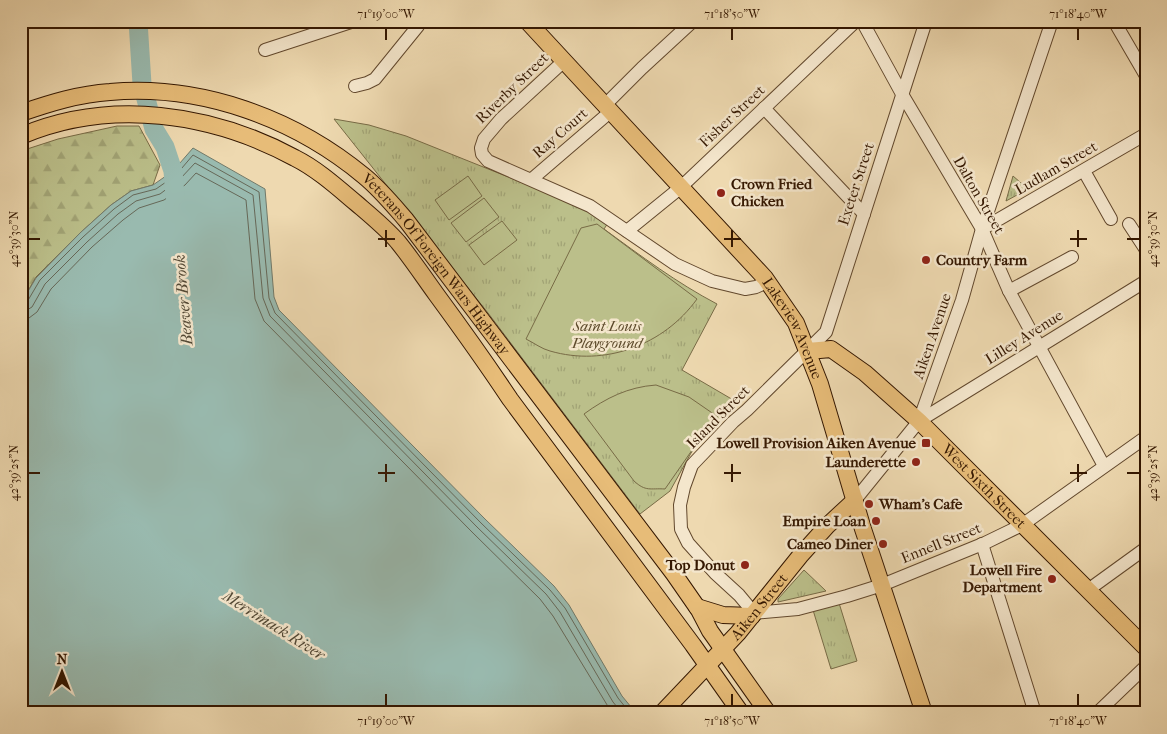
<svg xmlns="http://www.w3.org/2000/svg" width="1167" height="734" viewBox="0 0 1167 734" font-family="'IM FELL French Canon',serif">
<defs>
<pattern id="grass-tufts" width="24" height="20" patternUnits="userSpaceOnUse" patternTransform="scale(1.25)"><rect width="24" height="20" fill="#bbbf8a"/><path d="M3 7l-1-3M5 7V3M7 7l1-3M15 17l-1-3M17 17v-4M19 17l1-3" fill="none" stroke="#a1a375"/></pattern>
<pattern id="forest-firs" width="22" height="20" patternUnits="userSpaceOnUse" patternTransform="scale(1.25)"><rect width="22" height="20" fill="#bbbf8a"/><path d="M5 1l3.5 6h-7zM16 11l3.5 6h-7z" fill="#a1a375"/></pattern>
</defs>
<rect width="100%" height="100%" fill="#eed9b0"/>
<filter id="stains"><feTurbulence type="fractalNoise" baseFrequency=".004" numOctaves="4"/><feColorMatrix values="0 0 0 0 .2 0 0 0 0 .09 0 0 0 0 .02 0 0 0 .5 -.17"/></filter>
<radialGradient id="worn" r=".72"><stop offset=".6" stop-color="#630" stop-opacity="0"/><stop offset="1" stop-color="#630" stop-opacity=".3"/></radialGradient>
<!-- grass -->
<g fill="url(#grass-tufts)" stroke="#786b46">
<path d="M334,119L369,125L406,136L578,205L608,223L604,229C641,256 677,283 717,304L682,370L735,401L691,453L670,491L640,514L488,313Z"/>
<polygon points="1013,176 1028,189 1006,201"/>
<polygon points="804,570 826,591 778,602 778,599"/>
<polygon points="839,603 857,661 831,669 813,610"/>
</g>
<!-- forest -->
<polygon fill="url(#forest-firs)" stroke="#786b46" points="117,126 139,126 160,165 153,185 131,191 111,205 80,233 36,277 21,303 21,151 58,139"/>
<!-- garden -->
<g fill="#bbbf8a" stroke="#786b46">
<polygon points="468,176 482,196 449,220 435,200"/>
<polygon points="484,198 499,217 466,242 451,223"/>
<polygon points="502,221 517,240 484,265 469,245"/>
<path d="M597,224L697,299C664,345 605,367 550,351C542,349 534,343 526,339L581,228Z"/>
<path d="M656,385L689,397L718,417L697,443L665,489C650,488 646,492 634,481L584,414C606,398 628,387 656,385Z"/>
</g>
<!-- water -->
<polygon fill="#99baaf" stroke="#717969" points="193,148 265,189 274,297 279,310 485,519 554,586 569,605 622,696 636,713 21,713 21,303 36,278 80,233 111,205 131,191 153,185 173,171"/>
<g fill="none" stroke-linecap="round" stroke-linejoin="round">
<!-- shore -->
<g stroke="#666858" stroke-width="1">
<polyline points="21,305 27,302 40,280 83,237 114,209 133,195 156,189 176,175 193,155 259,192 269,298 275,313 481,523 550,590 565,608 618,698 630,713"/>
<polyline points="21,311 27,310 32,307 45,284 87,242 118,214 136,201 160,194 180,179 195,163 253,195 263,298 270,316 477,527 546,594 560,612 613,702 622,713"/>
<polyline points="21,319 29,318 37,312 51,289 92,247 123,220 139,208 164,200 185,185 196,173 246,200 255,299 264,321 472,532 540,599 553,616 612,713"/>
</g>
<!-- river -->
<polyline stroke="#99baaf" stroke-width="19" points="138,21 142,84 154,129 165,147 173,171 175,196"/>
<defs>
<g id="minor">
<polyline points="862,21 902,94 982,229 1009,291 1104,466"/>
<polyline points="926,21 826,332 747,410 733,422 692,465 684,487 680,505 681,529 688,543 715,573 739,595 754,613 798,609 847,596 882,585 985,543 1022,525 1146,437"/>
<polyline points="1114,21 1146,76"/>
<polyline points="265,50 354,21"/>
<polyline points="564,61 501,119 484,139 481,148 482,154 488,161 590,206 675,264 712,281 745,289 756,287 767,282"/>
<polyline points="355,86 367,83 375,79 418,26 420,21"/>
<polyline points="604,106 642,68 693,21"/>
<polyline points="764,108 864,214"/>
<polyline points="1084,171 1111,219"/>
<polyline points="532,179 610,112"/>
<polyline points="1129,224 1146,250"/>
<polyline points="982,229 1146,134"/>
<polyline points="627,231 680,188 856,21"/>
<polyline points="1009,291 1072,257"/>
<polyline points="919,421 1146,281"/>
<polyline points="855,500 919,421 962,300 982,229 1052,21"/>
<polyline points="982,544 1035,713"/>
<polyline points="1088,590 1146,548"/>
<polyline points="1097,713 1146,666"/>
</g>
<g id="major">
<path id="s1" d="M527,21L765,278L796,323L820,384L863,529L924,713"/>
<path id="s2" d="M21,113C50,103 79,94 110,92C201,84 294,118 364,176C380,189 393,205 406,220L674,574L699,610L710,631L768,713"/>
<path d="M21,136C110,98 212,113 295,158C317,169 337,187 356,203C370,215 386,228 398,242C411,258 423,276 436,294C461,328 486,363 510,399L693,645L741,713"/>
<path id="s3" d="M808,351L831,349L865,373L919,421L1146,648"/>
<polyline points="697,607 723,615 752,616"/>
<path id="s4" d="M662,713L738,633L800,556L827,526L855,500"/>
</g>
</defs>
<!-- minor casing -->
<use href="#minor" stroke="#62482d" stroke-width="14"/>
<!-- major casing -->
<use href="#major" stroke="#341701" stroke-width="18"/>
<!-- minor -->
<use href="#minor" stroke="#f4e6cc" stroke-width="12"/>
<!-- major -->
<use href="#major" stroke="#e7bc78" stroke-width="16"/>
</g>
<!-- ticks -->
<path fill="none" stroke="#341701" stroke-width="2" d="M386,28V40M732,28V40M1078,28V40M386,230V247M732,230V247M1078,230V247M28,239H40M378,239H395M724,239H741M1070,239H1087M1127,239H1140M386,464V482M732,464V482M1078,464V482M28,473H40M378,473H395M724,473H741M1070,473H1087M1127,473H1140M386,694V706M732,694V706M1078,694V706"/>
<!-- markers -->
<g fill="#8f2418" stroke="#f4e6cc" stroke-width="2">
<circle cx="721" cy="193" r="5"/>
<circle cx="926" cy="260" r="5"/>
<rect x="921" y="438" width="10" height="10" rx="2.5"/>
<circle cx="916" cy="462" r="5"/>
<circle cx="869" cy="504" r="5"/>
<circle cx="876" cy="521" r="5"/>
<circle cx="883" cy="544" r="5"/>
<circle cx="745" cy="565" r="5"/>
<circle cx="1052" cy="579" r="5"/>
</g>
<g text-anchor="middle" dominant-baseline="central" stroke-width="5" stroke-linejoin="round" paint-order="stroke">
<!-- street labels -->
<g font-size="15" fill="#341701" stroke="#f4e6cc">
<text transform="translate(512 88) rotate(-44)">Riverby Street</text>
<text transform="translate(732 116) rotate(-43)">Fisher Street</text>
<text transform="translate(560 133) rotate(-41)">Ray Court</text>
<text transform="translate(1056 168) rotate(-30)">Ludlam Street</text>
<text transform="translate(856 184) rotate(-72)">Exeter Street</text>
<text transform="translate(979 195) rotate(60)">Dalton Street</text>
<text stroke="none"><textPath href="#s2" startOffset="480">Veterans Of Foreign Wars Highway</textPath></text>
<text stroke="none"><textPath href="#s1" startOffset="408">Lakeview Avenue</textPath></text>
<text transform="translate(932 336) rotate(-71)">Aiken Avenue</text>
<text transform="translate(1024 337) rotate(-32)">Lilley Avenue</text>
<text transform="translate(718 417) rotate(-45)">Island Street</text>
<text stroke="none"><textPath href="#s3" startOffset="229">West Sixth Street</textPath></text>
<text transform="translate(941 543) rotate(-22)">Ennell Street</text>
<text stroke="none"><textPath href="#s4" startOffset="144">Aiken Street</textPath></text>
</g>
<!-- poi labels -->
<g font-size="15" font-weight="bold" fill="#341701" stroke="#f4e6cc" text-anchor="end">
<text x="731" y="184" text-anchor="start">Crown Fried<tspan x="731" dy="17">Chicken</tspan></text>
<text x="936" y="260" text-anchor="start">Country Farm</text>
<text x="916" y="443">Lowell Provision Aiken Avenue</text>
<text x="906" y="462">Launderette</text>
<text x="879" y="504" text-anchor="start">Wham's Cafe</text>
<text x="866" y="521">Empire Loan</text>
<text x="873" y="544">Cameo Diner</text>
<text x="735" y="565">Top Donut</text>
<text x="1042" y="570">Lowell Fire<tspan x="1042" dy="17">Department</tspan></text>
</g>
<!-- park labels -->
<g font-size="15" font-style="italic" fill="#5c492a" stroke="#f4e6cc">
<text x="607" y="326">Saint Louis<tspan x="607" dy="17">Playground</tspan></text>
</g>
<!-- water labels -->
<g font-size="16" font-style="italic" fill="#524835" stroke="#f4e6cc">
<text transform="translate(183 300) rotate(-95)">Beaver Brook</text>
<text transform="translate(274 625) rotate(32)">Merrimack River</text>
</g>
</g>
<!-- margin -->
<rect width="1167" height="734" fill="none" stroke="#eed9b0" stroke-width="55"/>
<!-- north arrow -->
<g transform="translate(62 672)" stroke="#f4e6cc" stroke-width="4" paint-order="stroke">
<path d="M0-4L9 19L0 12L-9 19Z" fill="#341701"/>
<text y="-8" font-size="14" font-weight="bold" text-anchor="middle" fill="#341701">N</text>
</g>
<rect x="28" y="28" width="1112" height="678" fill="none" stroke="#341701" stroke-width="2"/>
<g font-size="12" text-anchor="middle" fill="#341701">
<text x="386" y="18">71°19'00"W</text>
<text x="732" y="18">71°18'50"W</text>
<text x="1078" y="18">71°18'40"W</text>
<text transform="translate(14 239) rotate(-90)" y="4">42°39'30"N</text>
<text transform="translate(1153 239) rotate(-90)" y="4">42°39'30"N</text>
<text transform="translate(14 473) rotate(-90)" y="4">42°39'25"N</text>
<text transform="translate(1153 473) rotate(-90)" y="4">42°39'25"N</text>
<text x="386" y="725">71°19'00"W</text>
<text x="732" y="725">71°18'50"W</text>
<text x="1078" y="725">71°18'40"W</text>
</g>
<rect width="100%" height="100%" filter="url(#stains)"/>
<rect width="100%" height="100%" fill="url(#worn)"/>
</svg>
